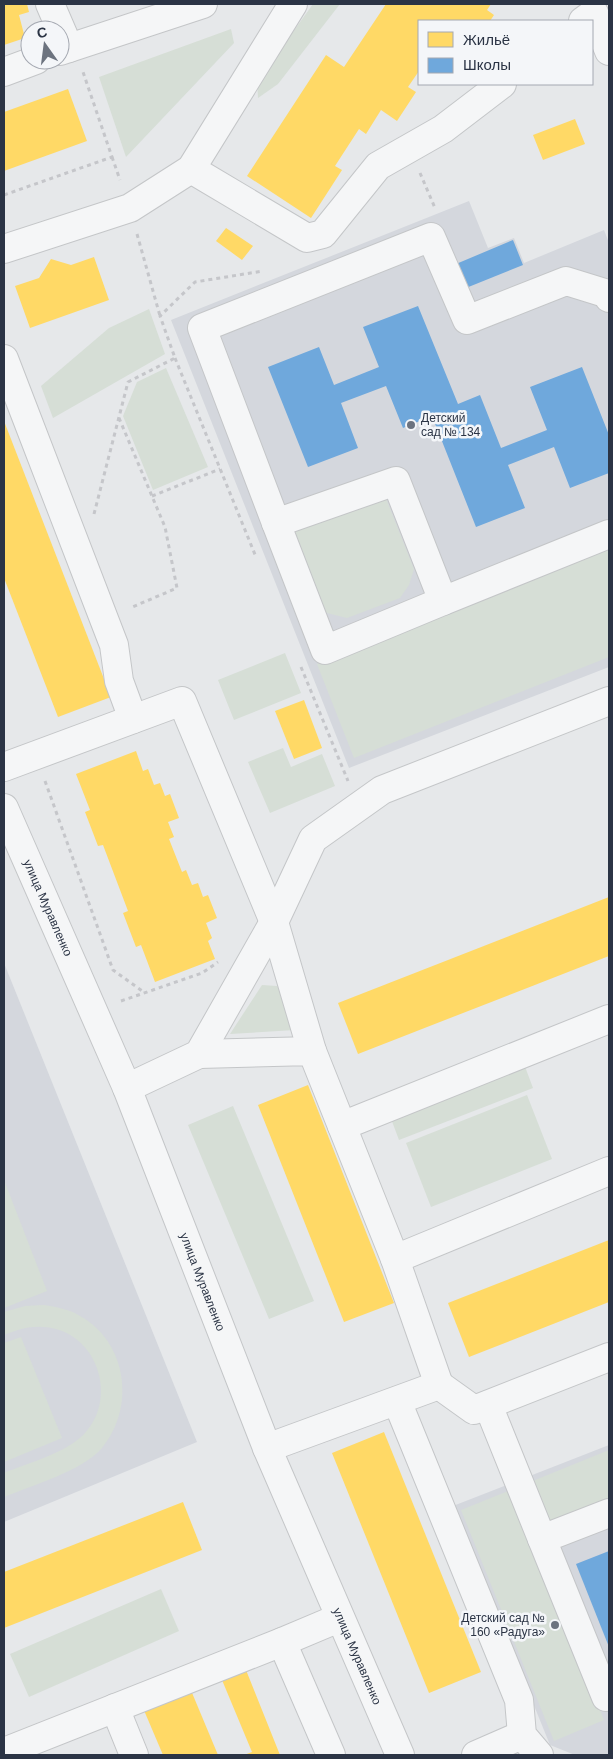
<svg xmlns="http://www.w3.org/2000/svg" width="613" height="1759" viewBox="0 0 613 1759" font-family="Helvetica,sans-serif">
<rect width="100%" height="100%" fill="#e6e8ea"/>
<!-- built -->
<g fill="#d4d7dd">
<polygon points="469,201 488,248 514,238 524,263 604,230 609,243 609,667 349,768 171,320"/>
<polygon points="4,963 197,1442 4,1522"/>
<polygon points="609,1445 609,1755 575,1755 550,1745 453,1506"/>
</g>
<!-- green -->
<g fill="#d6ded6">
<polygon points="313,4 340,4 278,84 258,98 257,82"/>
<polygon points="231,29 234,43 126,157 99,77"/>
<polygon points="149,309 165,354 53,418 41,386 109,328"/>
<polygon points="166,368 208,467 153,490 123,416 137,382"/>
<polygon points="383,491 414,569 409,585 400,598 347,618 327,613 313,600 284,528"/>
<polygon points="609,548 609,657 354,758 317,664"/>
<polygon points="285,653 301,693 234,720 218,680"/>
<polygon points="283,748 291,767 322,754 335,786 270,813 248,762"/>
<polygon points="262,985 277,986 286,994 295,1030 230,1034"/>
<polygon points="524,1064 533,1088 399,1140 390,1116"/>
<polygon points="527,1095 552,1159 431,1207 406,1143"/>
<polygon points="233,1106 314,1301 269,1319 188,1125"/>
<polygon points="4,1180 47,1291 4,1308"/>
<path d="M44,1305C56,1307 69,1309 80,1316C127,1342 136,1407 102,1448C82,1471 33,1485 4,1497V1473C28,1463 67,1453 85,1433C116,1400 100,1341 56,1329C37,1324 21,1328 4,1335V1312L25,1306Z"/>
<polygon points="21,1337 62,1438 4,1462 4,1343"/>
<polygon points="609,1450 609,1501 529,1533 604,1720 554,1741 461,1510"/>
<polygon points="161,1589 179,1631 29,1697 10,1654"/>
</g>
<!-- homes -->
<g fill="#ffd966">
<polygon points="4,4 27,4 29,12 19,15 25,38 4,45"/>
<polygon points="386,4 491,4 487,10 494,15 490,21 419,21 419,71 408,87 416,92 397,121 381,110 366,134 359,129 335,166 342,170 311,218 247,176 326,55 344,67"/>
<polygon points="68,89 87,141 4,171 4,112"/>
<polygon points="575,119 585,144 543,160 533,135"/>
<polygon points="226,228 253,246 242,260 216,241"/>
<polygon points="94,257 109,300 30,328 15,286 39,278 51,259 71,265"/>
<polygon points="4,421 111,697 58,717 4,578"/>
<polygon points="304,700 322,748 294,759 275,711"/>
<polygon points="136,751 143,771 148,769 154,785 160,783 165,796 170,794 179,818 168,822 174,837 169,839 182,872 186,870 192,885 198,883 203,897 208,895 217,918 206,923 212,938 208,941 215,959 155,982 141,945 136,947 123,913 128,911 103,845 98,846 85,812 90,810 76,774"/>
<polygon points="609,897 609,956 358,1054 338,1003"/>
<polygon points="308,1085 394,1303 344,1322 258,1105"/>
<polygon points="609,1240 609,1302 469,1357 448,1303"/>
<polygon points="384,1432 481,1672 429,1693 332,1453"/>
<polygon points="183,1502 202,1550 4,1628 4,1572"/>
<polygon points="246,1670 280,1755 244,1755 252,1752 222,1680"/>
<polygon points="190,1688 218,1755 163,1755 143,1708"/>
</g>
<!-- schools -->
<g fill="#6fa8dc">
<polygon points="513,240 523,265 466,288 456,264"/>
<polygon points="418,306 458,404 480,395 501,448 547,430 530,387 582,367 609,435 609,473 570,488 554,447 508,465 525,508 476,527 432,416 403,428 386,386 341,403 358,448 308,467 268,367 319,347 334,385 379,367 363,327"/>
<polygon points="609,1551 609,1647 576,1564"/>
</g>
<g fill="none" stroke-linecap="round" stroke-linejoin="round">
<defs>
<g id="minor">
<polyline points="50,4 69,48"/>
<polyline points="583,21 594,13 609,51"/>
<polyline points="60,51 203,4"/>
<polyline points="4,72 36,60"/>
<polyline points="191,169 307,238 323,234 378,166 443,129 502,84"/>
<polyline points="4,249 130,208 191,169 293,4"/>
<polyline points="609,298 608,294 566,281 467,320 431,237 202,328 276,523 396,481 443,601 609,534"/>
<polyline points="4,359 114,645 119,681 133,719"/>
<polyline points="276,523 325,650 443,601"/>
<polyline points="4,767 182,701 274,922 312,1051"/>
<path id="s1" d="M4,808L127,1088L267,1448L400,1755"/>
<polyline points="199,1054 312,1051 395,1259 439,1385 267,1448"/>
<polyline points="127,1088 199,1054 274,922 313,839 382,790 609,701"/>
<polyline points="342,1126 609,1019"/>
<polyline points="395,1259 609,1171"/>
<polyline points="439,1385 474,1410 609,1357"/>
<polyline points="397,1401 519,1700 522,1735 539,1755"/>
<polyline points="488,1405 542,1539"/>
<polyline points="609,1513 542,1539 606,1697 609,1696"/>
<polyline points="282,1642 331,1755"/>
<polyline points="115,1708 134,1755"/>
<polyline points="4,1752 282,1642 339,1618"/>
<polyline points="476,1755 522,1735"/>
</g>
</defs>
<!-- minor casing -->
<use href="#minor" stroke="#c4c6c8" stroke-width="30"/>
<!-- path -->
<g stroke="#c5c6ca" stroke-width="3" stroke-dasharray="4 4" stroke-linecap="butt">
<polyline points="112,157 120,180"/>
<polyline points="420,173 435,208"/>
<polyline points="4,195 112,157 83,72"/>
<polyline points="137,234 160,316"/>
<polyline points="175,358 256,557"/>
<polyline points="119,418 165,527 177,588 130,608"/>
<polyline points="152,496 220,469"/>
<polyline points="94,514 128,382 175,358 160,316 195,282 263,271"/>
<polyline points="301,667 348,781"/>
<polyline points="45,781 113,970 145,993"/>
<polyline points="121,1001 202,973 218,962"/>
</g>
<!-- minor -->
<use href="#minor" stroke="#f5f6f7" stroke-width="28"/>
</g>
<!-- markers -->
<g fill="#6c737f" stroke="#f4f6f9" stroke-width="2">
<circle cx="411" cy="425" r="5"/>
<circle cx="555" cy="1625" r="5"/>
</g>
<g text-anchor="middle" dominant-baseline="central" stroke-width="5" stroke-linejoin="round" paint-order="stroke">
<!-- poi labels -->
<g font-size="12" fill="#2b3445" stroke="#f4f6f9" text-anchor="start">
<text x="421" y="418">Детский<tspan x="421" dy="14">сад № 134</tspan></text>
<text x="545" y="1618" text-anchor="end">Детский сад №<tspan x="545" dy="14">160 «Радуга»</tspan></text>
</g>
<!-- street labels -->
<g font-size="12" fill="#2b3445" stroke="#f4f6f9">
<text stroke="none"><textPath href="#s1" startOffset="109">улица Муравленко</textPath></text>
<text stroke="none"><textPath href="#s1" startOffset="514">улица Муравленко</textPath></text>
<text stroke="none"><textPath href="#s1" startOffset="919">улица Муравленко</textPath></text>
</g>
</g>
<!-- border -->
<rect width="613" height="1759" fill="none" stroke="#2b3445" stroke-width="10"/>
<!-- legend -->
<rect x="418" y="20" width="175" height="65" fill="#f4f6f9" stroke="#a4a8b1"/>
<rect x="428" y="32" width="25" height="15" fill="#ffd966" stroke="#a4a8b1"/>
<text x="463" y="45" font-size="15" fill="#2b3445">Жильё</text>
<rect x="428" y="58" width="25" height="15" fill="#6fa8dc" stroke="#a4a8b1"/>
<text x="463" y="70" font-size="15" fill="#2b3445">Школы</text>
<!-- north arrow -->
<g transform="translate(45 45) rotate(346)"><circle r="24" fill="#f4f6f9" stroke="#a4a8b1"/>
<path d="M0-4L9 19L0 12L-9 19Z" fill="#6c737f"/>
<text y="-8" font-size="14" font-weight="bold" text-anchor="middle" fill="#2b3445">С</text>
</g>
</svg>
